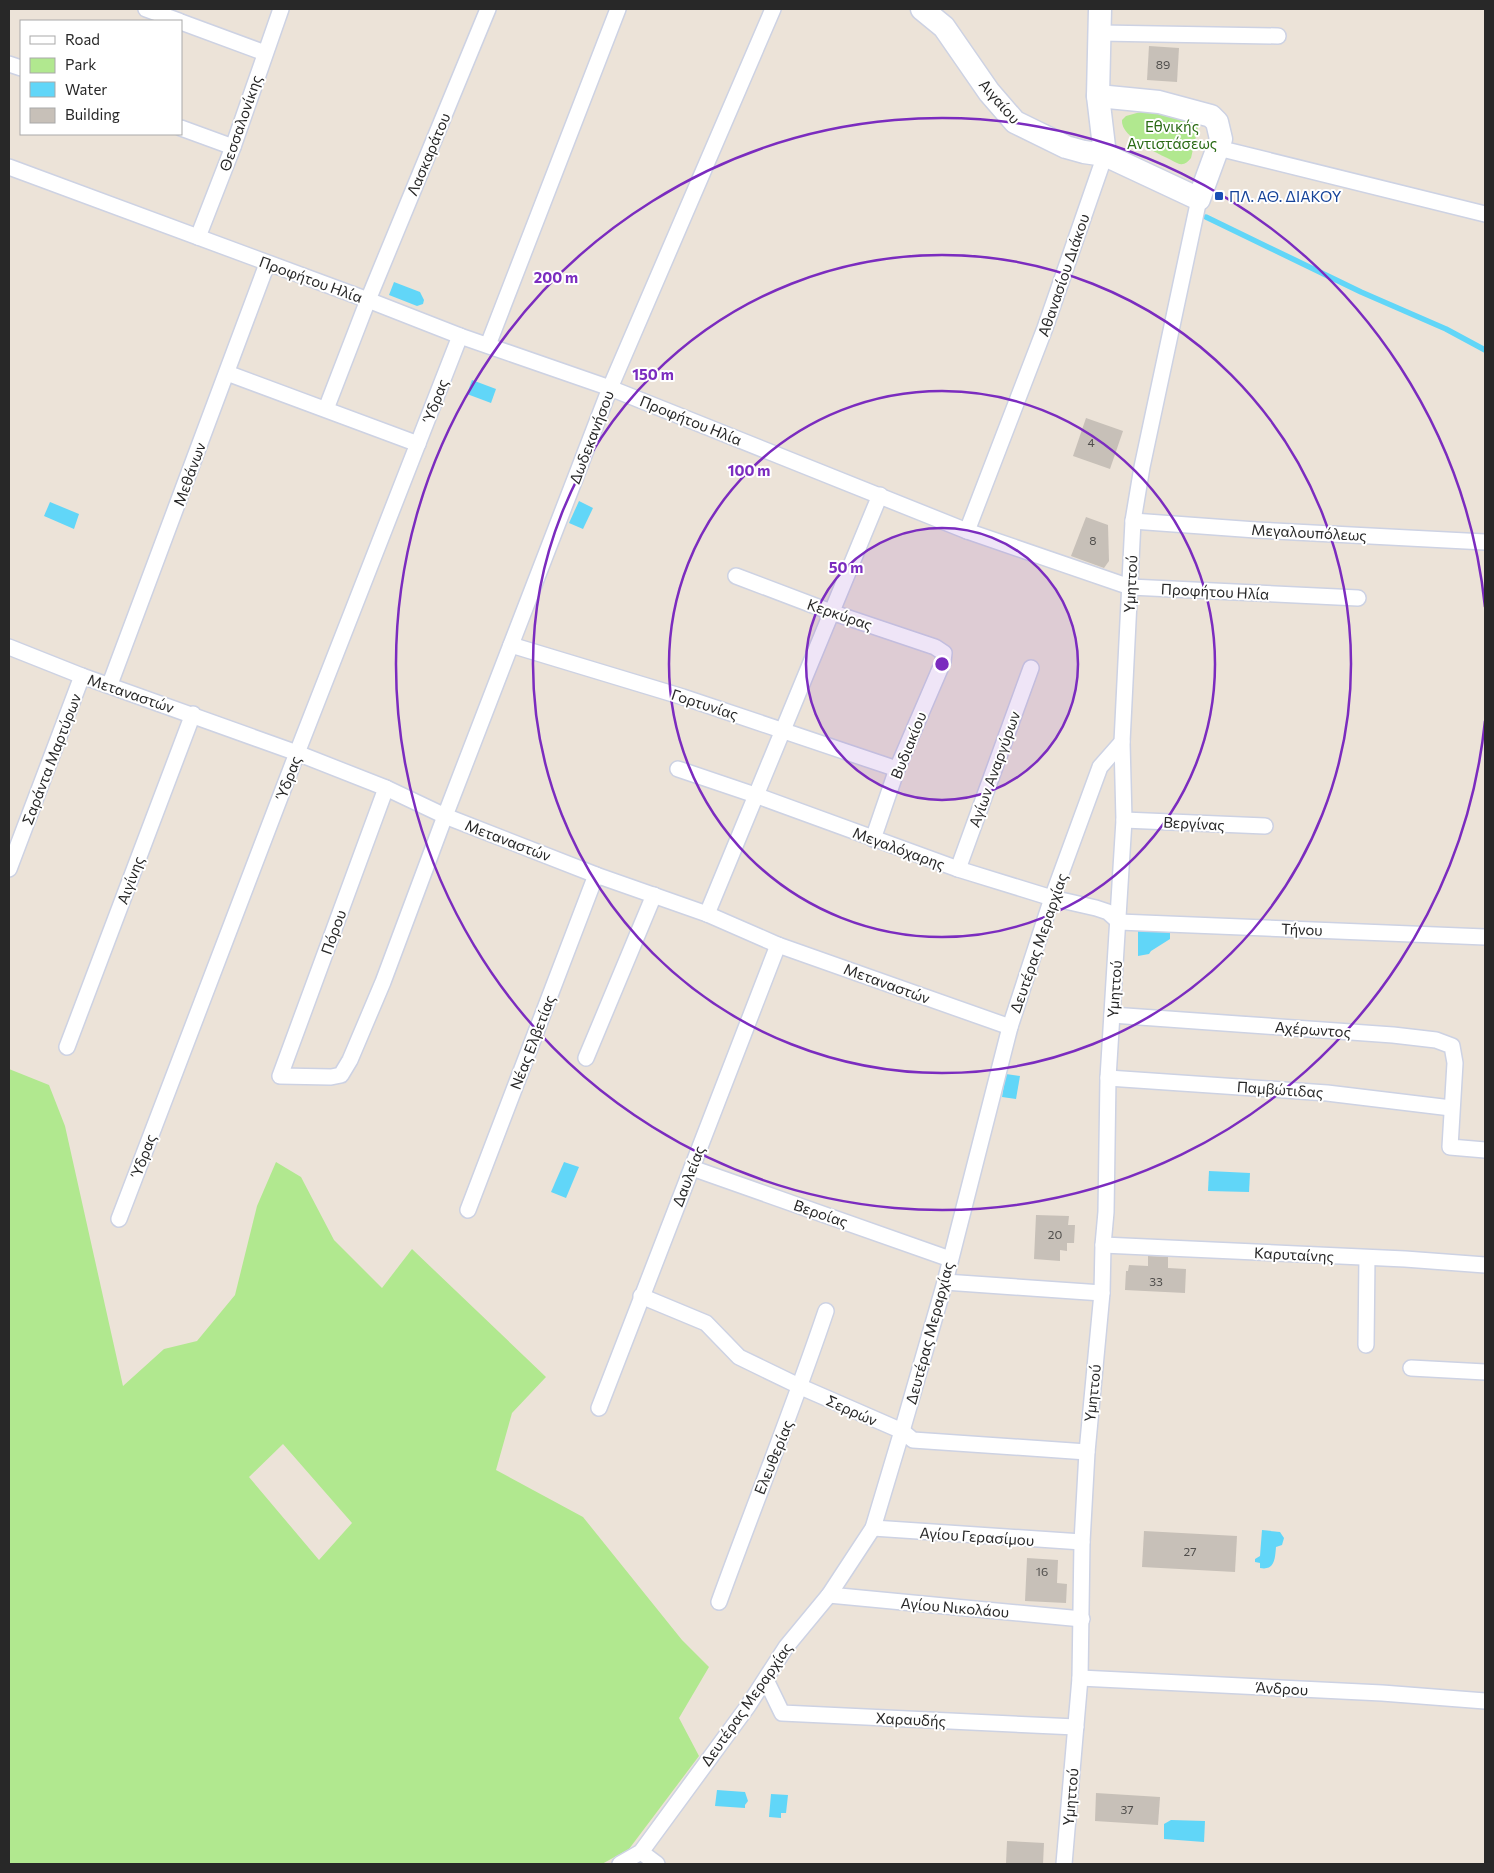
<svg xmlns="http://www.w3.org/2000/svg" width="1494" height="1873" viewBox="0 0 1494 1873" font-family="Commissioner,sans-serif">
<rect width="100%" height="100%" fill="#ece3d8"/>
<!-- green -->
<g fill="#b1e88f" fill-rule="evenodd">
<path d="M1144,111L1177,112L1199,123L1191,158C1187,163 1183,166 1177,163C1162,155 1120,138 1122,120L1126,116Z"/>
<path d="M9,1069L49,1085L65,1126L123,1386L164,1349L197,1341L235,1295L257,1206L276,1162L301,1177L334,1240L382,1288L412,1249L546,1377L512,1413L496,1470L583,1517L682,1640L709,1667L679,1718L699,1756L629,1849L602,1864H9ZM283,1444L352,1523L319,1560L249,1477Z"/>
</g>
<!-- water -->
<g fill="#61d6f8">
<polygon points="394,282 420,292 424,300 423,304 417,306 389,295"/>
<polygon points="472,380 496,389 491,403 467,394"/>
<polygon points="579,501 593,508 583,529 569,523"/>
<polygon points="50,502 79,514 74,529 44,516"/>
<polygon points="1138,931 1170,932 1170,939 1151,951 1149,954 1138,956"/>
<polygon points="1006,1074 1020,1076 1016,1099 1002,1097"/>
<polygon points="564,1162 579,1167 566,1198 551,1192"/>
<polygon points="1209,1171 1250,1173 1249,1192 1208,1191"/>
<path d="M1262,1530L1280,1532L1284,1538L1282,1545L1276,1547C1275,1558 1275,1571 1260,1568V1563L1255,1562V1559L1260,1556Z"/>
<polygon points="717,1790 745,1792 748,1801 745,1805 745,1808 715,1806"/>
<polygon points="771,1794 788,1795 786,1813 781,1813 781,1818 769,1817"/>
<polygon points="1171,1820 1205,1821 1204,1842 1164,1839 1164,1824"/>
</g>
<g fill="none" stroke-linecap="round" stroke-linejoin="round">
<!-- stream -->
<polyline stroke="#61d6f8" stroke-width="5.5" points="1206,217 1361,292 1446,329 1485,350"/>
</g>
<!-- building -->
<g fill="#c7c0b8">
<polygon points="1149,46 1179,48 1177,82 1147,80"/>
<polygon points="1086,418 1123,431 1110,469 1073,456"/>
<polygon points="1086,517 1108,525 1109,561 1104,568 1071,556"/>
<polygon points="1036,1215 1069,1216 1068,1225 1075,1225 1074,1243 1067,1243 1067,1251 1060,1250 1060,1261 1034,1259"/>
<polygon points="1148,1256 1168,1257 1168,1268 1186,1269 1185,1293 1125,1290 1126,1271 1128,1271 1129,1265 1148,1266"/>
<polygon points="1144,1531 1237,1536 1235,1572 1142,1567"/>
<polygon points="1027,1558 1058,1560 1057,1583 1067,1584 1066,1603 1025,1601"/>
<polygon points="1096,1793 1160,1797 1158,1825 1095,1821"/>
<polygon points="1007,1841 1044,1843 1043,1864 1006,1864"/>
</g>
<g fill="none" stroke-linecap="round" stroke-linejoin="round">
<defs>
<g id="street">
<polyline points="146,9 179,21"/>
<polyline points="181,22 265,53"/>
<polyline points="1100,33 1278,36"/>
<polyline points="9,64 21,68"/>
<polyline points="181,128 233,147"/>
<polyline points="1218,148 1485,214"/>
<polyline points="9,167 368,300 460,336 610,388 967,531 1130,587 1358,598"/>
<polyline points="198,237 233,147 281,9"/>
<polyline points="488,345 618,9"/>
<polyline points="227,373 418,444"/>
<polyline points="326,409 368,300 488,9"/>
<polyline points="1133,521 1256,530 1485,542"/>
<polyline points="967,531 1045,328 1105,155"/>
<polyline points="736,576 831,612 935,647 944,653 943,662 897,769 873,839"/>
<polyline points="511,645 683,697 897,769"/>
<polyline points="9,647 82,676 297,753 386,788 445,816 596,875 707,914 778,945 1010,1027"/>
<polyline points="110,684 267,264"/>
<polyline points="678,769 755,795 958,869 1052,898 1096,908 1108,912 1119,922 1485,937"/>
<polyline points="386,788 280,1076 331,1077 341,1075 350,1060 383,982 445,816 610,388 773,9"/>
<polyline points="1124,820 1265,826"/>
<polyline points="9,869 82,676"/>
<polyline points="958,869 1031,668"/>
<polyline points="707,914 880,495"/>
<polyline points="1112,1015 1393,1035 1436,1040 1452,1046 1455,1063 1450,1147 1485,1150"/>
<polyline points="67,1047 193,714"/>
<polyline points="586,1058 654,895"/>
<polyline points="1108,1078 1327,1093 1451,1108"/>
<polyline points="692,1168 950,1259"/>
<polyline points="468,1210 596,875"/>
<polyline points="119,1219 297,753 460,336"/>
<polyline points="1103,1245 1405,1259 1485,1265"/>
<polyline points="945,1282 1102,1293"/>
<polyline points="641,1296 706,1323 739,1357 801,1387 902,1431 913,1440 1087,1452"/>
<polyline points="1366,1345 1367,1258"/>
<polyline points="1411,1368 1485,1372"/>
<polyline points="599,1408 778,945"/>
<polyline points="873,1528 1082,1542"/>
<polyline points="829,1595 1082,1619"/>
<path d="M719,1602C754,1505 793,1409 826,1311"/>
<polyline points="1080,1678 1382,1693 1485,1701"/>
<polyline points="766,1680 782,1713 1076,1727"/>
<polyline points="641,1852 657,1864"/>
<polyline points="620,1864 641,1852 748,1706 786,1647 829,1595 873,1528 902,1431 945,1282 1010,1027 1052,898 1100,767 1122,742"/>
<polyline points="1064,1864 1080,1678 1082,1542 1087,1452 1102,1293 1103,1245 1106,1212 1108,1078 1124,820 1122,742 1133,521 1142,467 1199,199"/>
</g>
<g id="secondary">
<polyline points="922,9 944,27 989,92 1015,122 1066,147 1084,152 1105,155 1199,199 1221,139 1217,122 1211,116 1159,102 1098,96"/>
<polyline points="1100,9 1098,96 1105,155"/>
</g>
</defs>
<!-- street casing -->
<use href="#street" stroke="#cdd2e3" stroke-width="18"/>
<!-- secondary casing -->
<use href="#secondary" stroke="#cdd2e3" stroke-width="25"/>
<!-- street -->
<use href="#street" stroke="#fff" stroke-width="15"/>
<!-- secondary -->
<use href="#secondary" stroke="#fff" stroke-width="22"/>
</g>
<!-- distance rings -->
<circle cx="942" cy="664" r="136" fill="#7b2cbf" fill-opacity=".12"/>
<g fill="none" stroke="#7b2cbf" stroke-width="2.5">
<circle cx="942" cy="664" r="136"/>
<circle cx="942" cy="664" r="273"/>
<circle cx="942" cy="664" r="409"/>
<path d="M1485 721A546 546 0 1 1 1485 607"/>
</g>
<!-- markers -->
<rect fill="#1a4fb4" stroke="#fff" stroke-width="2" x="1214" y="191" width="10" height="10" rx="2.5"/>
<g text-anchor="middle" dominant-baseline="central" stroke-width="4" stroke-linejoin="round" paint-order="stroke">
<!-- number labels -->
<g font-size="12" fill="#504e4c">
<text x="1163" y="64">89</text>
<text x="1091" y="442">4</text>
<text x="1093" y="540">8</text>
<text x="1055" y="1234">20</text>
<text x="1156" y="1281">33</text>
<text x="1190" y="1551">27</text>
<text x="1042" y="1571">16</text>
<text x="1127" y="1809">37</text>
</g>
<!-- street labels -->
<g font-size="15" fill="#282828" stroke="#fff">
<text transform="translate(1000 101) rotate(49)">Αιγαίου</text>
<text transform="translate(240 123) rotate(-71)">Θεσσαλονίκης</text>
<text transform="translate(428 154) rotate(-67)">Λασκαράτου</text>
<text transform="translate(1063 275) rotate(-71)">Αθανασίου Διάκου</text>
<text transform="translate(311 279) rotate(20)">Προφήτου Ηλία</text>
<text transform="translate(435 400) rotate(-69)">Ύδρας</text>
<text transform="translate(691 420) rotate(22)">Προφήτου Ηλία</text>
<text transform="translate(591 437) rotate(-69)">Δωδεκανήσου</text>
<text transform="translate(189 474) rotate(-70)">Μεθάνων</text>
<text transform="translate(1309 532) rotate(3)">Μεγαλουπόλεως</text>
<text transform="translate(1130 584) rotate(-87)">Υμηττού</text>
<text transform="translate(1215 591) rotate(3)">Προφήτου Ηλία</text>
<text transform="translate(840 614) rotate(19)">Κερκύρας</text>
<text transform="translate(131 693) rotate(19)">Μεταναστών</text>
<text transform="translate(705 704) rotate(18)">Γορτυνίας</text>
<text transform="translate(908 745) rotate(-68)">Βυδιακίου</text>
<text transform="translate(51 759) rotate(-69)">Σαράντα Μαρτύρων</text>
<text transform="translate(994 769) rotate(-70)">Αγίων Αναργύρων</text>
<text transform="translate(288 777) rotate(-69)">Ύδρας</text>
<text transform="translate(1194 823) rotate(3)">Βεργίνας</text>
<text transform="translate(508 840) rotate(21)">Μεταναστών</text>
<text transform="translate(899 848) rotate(20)">Μεγαλόχαρης</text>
<text transform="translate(130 880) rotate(-69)">Αιγίνης</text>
<text transform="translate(1302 929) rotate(2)">Τήνου</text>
<text transform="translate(333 932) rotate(-70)">Πόρου</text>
<text transform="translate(1038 943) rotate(-71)">Δευτέρας Μεραρχίας</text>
<text transform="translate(887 983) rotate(20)">Μεταναστών</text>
<text transform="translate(1114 989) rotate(-86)">Υμηττού</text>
<text transform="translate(1313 1029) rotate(4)">Αχέρωντος</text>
<text transform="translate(532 1042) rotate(-69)">Νέας Ελβετίας</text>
<text transform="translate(1280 1089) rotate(4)">Παμβώτιδας</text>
<text transform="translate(143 1155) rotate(-69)">Ύδρας</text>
<text transform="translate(688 1176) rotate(-69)">Δαυλείας</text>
<text transform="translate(821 1213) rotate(19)">Βεροίας</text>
<text transform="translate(1294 1254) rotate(3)">Καρυταίνης</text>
<text transform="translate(929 1333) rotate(-75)">Δευτέρας Μεραρχίας</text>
<text transform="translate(1092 1393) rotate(-84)">Υμηττού</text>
<text transform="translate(852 1410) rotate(24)">Σερρών</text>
<text transform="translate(773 1457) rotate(-68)">Ελευθερίας</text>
<text transform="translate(977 1536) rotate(4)">Αγίου Γερασίμου</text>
<text transform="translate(955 1607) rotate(5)">Αγίου Νικολάου</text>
<text transform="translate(1282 1688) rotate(3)">Άνδρου</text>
<text transform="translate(746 1704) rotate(-55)">Δευτέρας Μεραρχίας</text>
<text transform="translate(911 1719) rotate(3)">Χαραυδής</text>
<text transform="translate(1070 1797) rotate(-85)">Υμηττού</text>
</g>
<!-- park labels -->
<g font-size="15" fill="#296a13" stroke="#fff">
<text x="1172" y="126">Εθνικής<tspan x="1172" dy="17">Αντιστάσεως</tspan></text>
</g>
<!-- transit labels -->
<g font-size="15" fill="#164399" stroke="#fff" text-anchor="start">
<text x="1229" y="196">ΠΛ. ΑΘ. ΔΙΑΚΟΥ</text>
</g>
</g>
<circle cx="942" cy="664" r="8" fill="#7b2cbf" stroke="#fff" stroke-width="2.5"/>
<g font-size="15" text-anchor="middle" font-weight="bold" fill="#7b2cbf" stroke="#fff" stroke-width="4" stroke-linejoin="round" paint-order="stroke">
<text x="556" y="283">200 m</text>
<text x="653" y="380">150 m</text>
<text x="749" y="476">100 m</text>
<text x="846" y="573">50 m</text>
</g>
<!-- border -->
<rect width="1494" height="1873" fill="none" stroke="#282828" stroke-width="20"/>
<!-- legend -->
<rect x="20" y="20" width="162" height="115" fill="#ffffff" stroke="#a9a9a9"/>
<rect x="30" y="36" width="25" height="8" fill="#ffffff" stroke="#a9a9a9"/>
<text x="65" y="45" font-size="15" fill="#282828">Road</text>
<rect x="30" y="58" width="25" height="15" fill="#b1e88f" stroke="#a9a9a9"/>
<text x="65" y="70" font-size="15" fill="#282828">Park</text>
<rect x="30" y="82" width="25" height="15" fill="#61d6f8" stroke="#a9a9a9"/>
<text x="65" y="95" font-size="15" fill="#282828">Water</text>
<rect x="30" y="108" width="25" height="15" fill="#c7c0b8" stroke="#a9a9a9"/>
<text x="65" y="120" font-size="15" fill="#282828">Building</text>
</svg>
